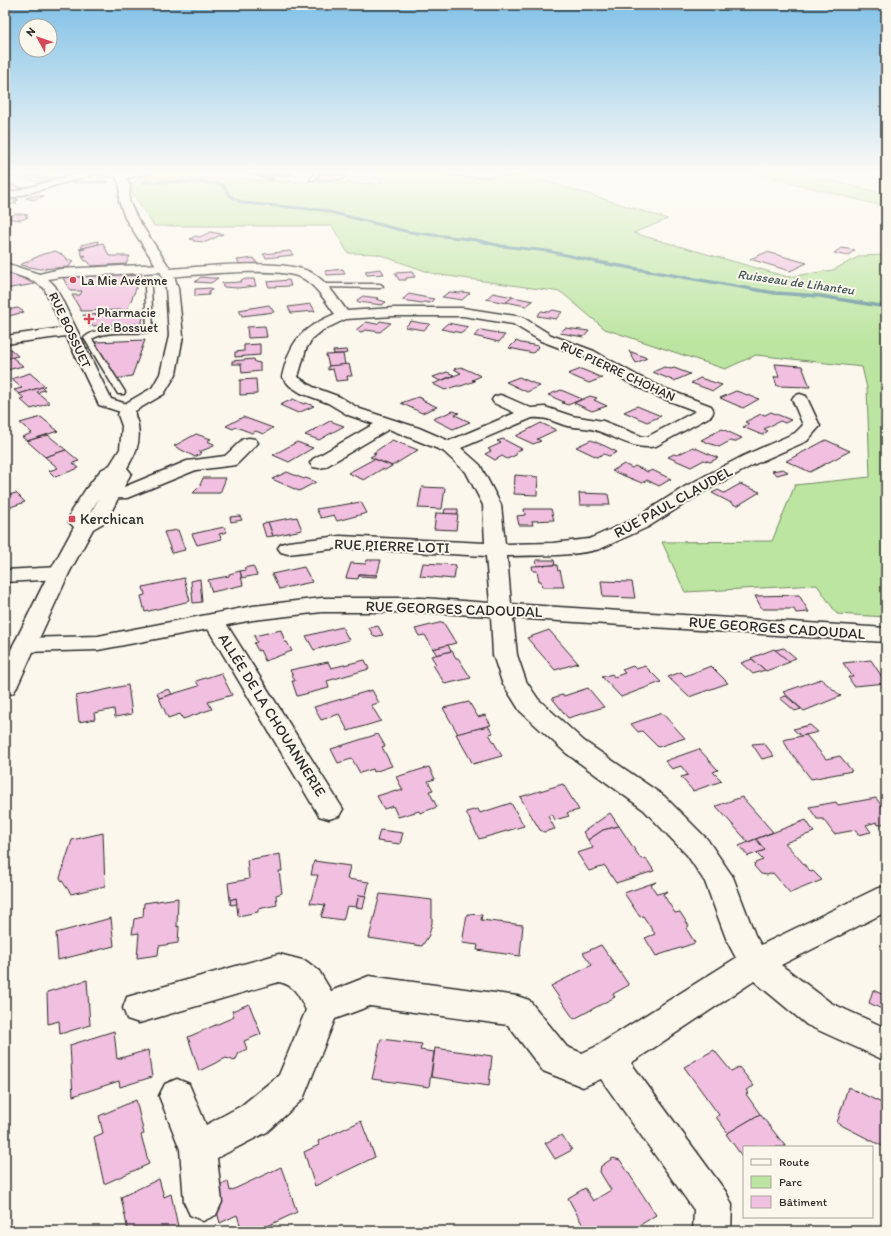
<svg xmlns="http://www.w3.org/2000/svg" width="891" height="1236" viewBox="0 0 891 1236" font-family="Itim,sans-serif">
<rect width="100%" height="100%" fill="#fbf7ec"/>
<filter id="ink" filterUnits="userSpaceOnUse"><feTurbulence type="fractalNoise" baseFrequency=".025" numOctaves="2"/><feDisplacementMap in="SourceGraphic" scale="8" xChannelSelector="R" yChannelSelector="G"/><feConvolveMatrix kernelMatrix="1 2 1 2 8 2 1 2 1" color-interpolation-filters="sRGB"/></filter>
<g filter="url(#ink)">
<!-- green -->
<g fill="#bce5a1" stroke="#748866">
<polygon points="5,171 85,171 69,174 64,178 47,183 5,175"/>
<path d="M152,171H205L206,178L238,177L256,180L380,184L381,183L370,171H514L668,219L633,233L788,277L833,270L860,256L886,255V617L837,614L817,585L685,592L662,542L772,541L795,485L870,477L867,388L862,367L756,355L725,369L605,329L561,292L434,274L377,254L348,253L332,226H154L129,188C132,180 145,174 152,171Z"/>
<polygon points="746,171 792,171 886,194 886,207"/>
</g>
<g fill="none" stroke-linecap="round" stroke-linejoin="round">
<!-- stream-far1 -->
<g stroke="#62919b" stroke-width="3">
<polyline points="10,171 55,180"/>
<polyline points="71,182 108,182"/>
<polyline points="143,182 196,182 222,184 230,196 243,203 322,210 409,232 476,240 501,246 548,251 602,263"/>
</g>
<!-- stream -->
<polyline stroke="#62919b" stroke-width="3.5" points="597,262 775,293 820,296 886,307"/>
</g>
<!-- building -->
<g fill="#f1bfdf" stroke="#2b2b2b">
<polygon points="277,172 287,172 292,174 285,177 272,175"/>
<polygon points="322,173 347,173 343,180 317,180"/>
<polygon points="8,184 22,188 19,190 22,191 5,195 5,185"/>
<polygon points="38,195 44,196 33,200 26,198"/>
<polygon points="15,198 19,200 14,201 17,203 8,205 5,204 5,200"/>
<polygon points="15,214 23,214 28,215 25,217 28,217 21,220 5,218"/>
<polygon points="210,232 223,234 206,242 193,241 194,240 190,239 195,236 200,237"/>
<polygon points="98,241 99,244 82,248 81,245"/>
<polygon points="103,243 109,256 130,256 126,264 91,266 88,261 85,261 82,256 86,256 82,255 80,250 85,249 79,249"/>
<polygon points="841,248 855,250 847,256 834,253"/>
<polygon points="56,251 67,258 66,260 73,260 69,267 40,269 20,265 43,254"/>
<polygon points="290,251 293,255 266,258 263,254"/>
<polygon points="767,252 807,263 790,271 750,259"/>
<polygon points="254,258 257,264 241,266 237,260"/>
<polygon points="343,269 345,274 327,275 325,271"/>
<polygon points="381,269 384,274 367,275 365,271"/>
<polygon points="5,272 20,277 35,284 5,289"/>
<polygon points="412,272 415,277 406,278 406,280 399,280 395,273"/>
<polygon points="124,274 124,276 141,275 143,284 138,284 127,310 81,311 72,295 80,295 82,291 70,291 62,276"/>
<polygon points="201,277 211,278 218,278 211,283 195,282"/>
<polygon points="247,279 254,279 256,286 238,288 223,287 222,283 241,282 241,280"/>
<polygon points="289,280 291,286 269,287 267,282"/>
<polygon points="211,288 212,290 209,291 209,295 195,296 195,289"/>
<polygon points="449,292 460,293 462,292 470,293 462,300 442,297"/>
<polygon points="493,293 513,297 506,303 486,299"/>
<polygon points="409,294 428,298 434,299 430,303 424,302 422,303 402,300"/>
<polygon points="363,296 378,298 376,299 386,302 382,305 358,302 357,300"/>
<polygon points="513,297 533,301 526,306 506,302"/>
<polygon points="311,304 315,311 291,313 288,307"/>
<polygon points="269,305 274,312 242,316 239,310"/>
<polygon points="18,308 24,312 5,317 5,310"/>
<polygon points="146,309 141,324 89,326 83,315 134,313 135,310"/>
<polygon points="553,310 562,312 556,319 537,316 541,311 549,312"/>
<polygon points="380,321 391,323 380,332 366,330 361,332 356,330 366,322 377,324"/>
<polygon points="411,321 421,323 430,324 424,330 405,327"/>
<polygon points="448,323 458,325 469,327 462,333 441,329"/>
<polygon points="265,326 267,337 248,338 247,327"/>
<polygon points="565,328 589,331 584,337 560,333"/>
<polygon points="481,330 498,333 497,334 505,335 499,342 474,336"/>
<polygon points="145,340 132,376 115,379 95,342"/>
<polygon points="516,341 521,343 539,346 533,353 509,348"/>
<polygon points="260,344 260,355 235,357 235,352 244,351 244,345"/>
<polygon points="8,347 18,356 5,359 5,348"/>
<polygon points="346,350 347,353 343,354 334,354 333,351"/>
<polygon points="629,351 647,358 636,363"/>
<polygon points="343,354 345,365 329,366 326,355"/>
<polygon points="12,357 23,366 7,370 5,369 5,359"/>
<polygon points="254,359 255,362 260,363 260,371 242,373 241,364 232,364 232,361"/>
<polygon points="349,364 352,376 347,376 348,380 336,381 333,369 328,370 328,366"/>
<polygon points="775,364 802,366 810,387 777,386 774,377 779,377"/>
<polygon points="461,367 481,376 472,380 475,381 461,386 456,386 445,390 433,384 461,373 454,369"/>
<polygon points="664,367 671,369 674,368 690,374 674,381 653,372"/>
<polygon points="581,369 591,373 602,378 589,383 568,374"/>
<polygon points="447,372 454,375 440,381 433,377"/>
<polygon points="30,373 45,386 19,394 14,390 22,388 11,379"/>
<polygon points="519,377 540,386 527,392 506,382"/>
<polygon points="700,378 722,385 713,391 691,383"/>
<polygon points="256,379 257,394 240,395 240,380"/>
<polygon points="42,387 45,390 37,392 50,403 31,409 20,399 24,398 19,394"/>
<polygon points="561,390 582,399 568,405 562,403 564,402 548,395"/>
<polygon points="736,391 759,399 743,408 720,398"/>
<polygon points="590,396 597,398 594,400 607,406 592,411 574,403"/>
<polygon points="418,397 423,399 422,400 437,407 422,413 401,403"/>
<polygon points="293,399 304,404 306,403 314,406 298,413 280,405"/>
<polygon points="637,406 661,416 647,422 624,412"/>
<polygon points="453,411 459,413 455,415 470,422 453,429 433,419"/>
<polygon points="771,412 791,420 785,423 780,421 764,429 768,431 762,435 743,427 749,424 745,422 761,414 765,415"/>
<polygon points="41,417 58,431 27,441 22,437 32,433 20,423"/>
<polygon points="243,417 273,428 263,434 256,431 252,433 236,427 233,429 226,426"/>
<polygon points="330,421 344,426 319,440 305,435"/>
<polygon points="541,423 556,430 537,439 541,441 533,444 516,436"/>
<polygon points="722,429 742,438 734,442 730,441 719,447 701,440"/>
<polygon points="196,434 211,439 207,441 214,444 214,446 199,452 202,453 195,457 174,446"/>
<polygon points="48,435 66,450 45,457 27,441"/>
<polygon points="503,439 522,449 517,451 516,455 507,459 502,456 495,460 485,454 491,451 488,449 501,443 497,441"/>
<polygon points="392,440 418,450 392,466 370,457 376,454 373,453"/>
<polygon points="591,440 605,446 617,452 609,456 604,454 597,457 576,447"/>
<polygon points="826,440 850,451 810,472 786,461"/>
<polygon points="297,442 313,448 289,462 273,455"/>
<polygon points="693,447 718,458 710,462 704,460 691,467 668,457 674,454 677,455"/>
<polygon points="66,450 79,461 73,463 79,468 55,477 49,471 58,468 45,457"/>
<polygon points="374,459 392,466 385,470 382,469 364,480 348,473"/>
<polygon points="624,464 632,468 635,466 648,472 652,470 671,479 659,486 647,480 642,483 612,471"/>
<polygon points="783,469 788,472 777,475 772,471"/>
<polygon points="287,472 304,479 306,478 316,482 299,491 272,479"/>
<polygon points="515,475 538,477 537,495 514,494"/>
<polygon points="203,478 226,478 220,493 193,493 201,485 200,485"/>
<polygon points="740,484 760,492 737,506 712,493 718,490 724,493"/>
<polygon points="422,487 445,488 442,509 418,508"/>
<polygon points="16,493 25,502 5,509 5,496"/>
<polygon points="579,493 608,494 610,505 580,505"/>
<polygon points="361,502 367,513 337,521 334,515 321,518 316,509"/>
<polygon points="445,509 458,509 458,514 444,514"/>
<polygon points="524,509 551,509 554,520 532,521 533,525 519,525 517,516 525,515"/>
<polygon points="436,513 458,514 456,530 434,529"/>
<polygon points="240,516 242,520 231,522 230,517"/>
<polygon points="297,517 302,530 273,536 268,522"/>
<polygon points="268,522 273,536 266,537 262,524"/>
<polygon points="224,527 227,532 219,534 222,539 197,545 192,534"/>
<polygon points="178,530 185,550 172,553 164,532"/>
<polygon points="367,560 381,560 377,575 359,574 358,579 346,578 351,563 366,564"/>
<polygon points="536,560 554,560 555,565 537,566"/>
<polygon points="423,563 456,565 454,579 420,576"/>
<polygon points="555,565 557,565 558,571 560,570 564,587 542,587 541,581 539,581 537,571 533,571 532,566"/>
<polygon points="253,566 257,575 242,578 240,571 246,570 244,568"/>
<polygon points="304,567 312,582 279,589 272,574"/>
<polygon points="240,571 243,585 212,592 208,580 229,576 229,574"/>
<polygon points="359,574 377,575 376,577 359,576"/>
<polygon points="184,578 190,601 145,612 141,596 145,595 143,587"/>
<polygon points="200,579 202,602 193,603 191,581"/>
<polygon points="601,581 632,582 635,598 603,597"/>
<polygon points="799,595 809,612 796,613 794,609 762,609 755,596"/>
<polygon points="443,622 456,643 433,649 425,635 419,636 415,629"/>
<polygon points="378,626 383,635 374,637 369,628"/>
<polygon points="342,627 349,640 314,650 306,636"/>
<polygon points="281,630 285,642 287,642 292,651 265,661 260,650 258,651 254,643 257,642 254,636"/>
<polygon points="549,630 578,663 555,670 527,638"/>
<polygon points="448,645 451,651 437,655 433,649"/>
<polygon points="784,648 796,658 788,661 775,650"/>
<polygon points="774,649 790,662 766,671 751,658"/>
<polygon points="452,651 456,658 458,658 471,678 445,684 433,665 436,664 431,656"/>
<polygon points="752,659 765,670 753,674 741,663"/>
<polygon points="365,660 369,669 327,681 329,688 297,696 292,681 295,681 290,670 328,662 331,668"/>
<polygon points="871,660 886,683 854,686 848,677 853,677 843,663"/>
<polygon points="633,666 636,669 645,666 661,682 621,697 602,677 612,674 614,677 625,673 622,670"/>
<polygon points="711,666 728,683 689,697 668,677 681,672 685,676"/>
<polygon points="221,673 232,695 208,702 212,709 183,719 180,714 168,718 159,698 199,686 196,681"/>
<polygon points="821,679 841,696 804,711 783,692"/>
<polygon points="128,685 132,714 115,717 114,709 94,713 95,719 79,722 76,696"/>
<polygon points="588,688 604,707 568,718 552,698 562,695 564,696"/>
<polygon points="169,689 172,694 159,698 157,693"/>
<polygon points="372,690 379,703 371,705 381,721 348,731 339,714 321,720 314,707"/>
<polygon points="786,696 801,709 795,711 780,698"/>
<polygon points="469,702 478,717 485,715 491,725 458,734 443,708"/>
<polygon points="662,713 685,738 658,747 642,731 638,732 631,724"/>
<polygon points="810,725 818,732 801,736 793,729"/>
<polygon points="488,726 493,733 489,734 502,756 473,764 456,734"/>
<polygon points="378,734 385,746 382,747 392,766 374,772 373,769 360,773 352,759 338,763 331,749"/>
<polygon points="806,735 826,759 840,756 852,771 811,779 793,755 792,755 783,740"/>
<polygon points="764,743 774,756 762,759 752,744"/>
<polygon points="699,749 718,770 713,772 722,781 693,791 681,777 688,775 681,766 672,769 665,761"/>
<polygon points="429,767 435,779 428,781 433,790 429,791 437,807 420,813 419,811 398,817 393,806 384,809 377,796 396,790 396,792 403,790 396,777"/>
<polygon points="563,784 579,810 567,813 569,816 555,820 552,814 548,816 555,829 544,832 540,830 520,797"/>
<polygon points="742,797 773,832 748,842 716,806"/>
<polygon points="876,798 886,812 886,823 878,825 877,822 866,825 871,832 858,835 856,830 834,834 823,819 817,819 809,807 836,802 838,805"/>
<polygon points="511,803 524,826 479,839 466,812 478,809 480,813"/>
<polygon points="610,813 619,826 603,830 588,840 583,832"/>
<polygon points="806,820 814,832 785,843 811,872 813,871 822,880 790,893 773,873 767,875 761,874 754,866 755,863 763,860 756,853 765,850 756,839"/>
<polygon points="619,826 641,859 646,858 654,871 616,883 605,866 589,871 577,853 593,848 588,840 603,830"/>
<polygon points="380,830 403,833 400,844 377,841"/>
<polygon points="103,833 105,886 71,894 60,878 72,840"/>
<polygon points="756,839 765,850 748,856 739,846"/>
<polygon points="280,854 282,871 279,871 282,893 276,895 277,905 258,909 258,912 238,916 236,898 230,900 228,883 249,879 247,860"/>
<polygon points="314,861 350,866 347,879 369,882 366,896 359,895 356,907 347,906 343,920 321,917 325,905 310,903 318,875 311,875"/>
<polygon points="656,882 651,885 657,894 668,891 663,894 675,913 680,912 689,926 686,928 695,943 656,956 645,938 655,934 643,916 640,917 624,893"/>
<polygon points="380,894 432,900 432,923 429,935 422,946 369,938"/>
<polygon points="359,895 366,896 363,908 356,907"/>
<polygon points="178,898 177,927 179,926 178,943 159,946 158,955 137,958 139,933 132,934 134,919 143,917 144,903"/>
<polygon points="236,898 237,904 231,905 230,900"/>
<polygon points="467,914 482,915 481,920 523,925 520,956 477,950 478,945 462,943"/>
<polygon points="111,918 114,946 58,960 56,933"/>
<polygon points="601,945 629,985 613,994 615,997 574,1019 551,986 592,965 583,953"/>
<polygon points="87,980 90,1025 60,1034 59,1021 48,1024 47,992"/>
<polygon points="873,990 886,996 886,1011 869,1003"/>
<polygon points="249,1004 261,1034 244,1041 247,1049 239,1053 235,1061 226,1058 199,1071 188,1037 234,1017 232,1011"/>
<polygon points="114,1031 117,1059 148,1050 152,1077 120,1087 119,1081 73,1096 70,1045"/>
<polygon points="381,1039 422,1044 420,1050 434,1052 429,1087 372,1079"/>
<polygon points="435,1048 492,1056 489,1086 431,1077"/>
<polygon points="714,1050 731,1071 739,1067 754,1086 746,1090 748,1093 746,1094 760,1114 728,1133 716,1117 719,1115 684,1067"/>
<polygon points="848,1087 886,1105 886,1148 837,1123"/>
<polygon points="136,1100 144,1134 141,1135 149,1164 104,1184 94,1137 103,1133 99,1116"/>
<polygon points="760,1114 786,1147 744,1147 744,1159 726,1134"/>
<polygon points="361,1121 375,1157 315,1186 304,1152 319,1145 318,1141"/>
<polygon points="562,1135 572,1150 555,1159 545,1143"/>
<polygon points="613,1158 620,1160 656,1215 631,1231 586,1231 568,1198 585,1188 593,1201 611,1190 600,1172 601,1166"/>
<polygon points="281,1167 297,1212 257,1231 242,1231 237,1215 220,1223 211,1189 228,1181 230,1191"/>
<polygon points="159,1179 164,1197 171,1194 179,1231 128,1231 121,1197"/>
</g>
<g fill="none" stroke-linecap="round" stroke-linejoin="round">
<defs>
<g id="service">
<polygon points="245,171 251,171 273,178 271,179"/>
<polygon points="316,171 320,171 314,180 310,180"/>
<polygon points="319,284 380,284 383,286 380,288 317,287 317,285"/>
<path d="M148,285L151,287L153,331C134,336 110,328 92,339L125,392L124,394H118L84,338C100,323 128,332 147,329L145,287Z"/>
</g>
<g id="minor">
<path d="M5,263L39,274L60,269L163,264L167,265L168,269C202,267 287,257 314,274C328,283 337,298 347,311L393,308H463L522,317L551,335L594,351L638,376L666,389L711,406C714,410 714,412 711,416L656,446C634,451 615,436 595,430C586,427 576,428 567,426C553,422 548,417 532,418L461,448L480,465L501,505L505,544L553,543L589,539L634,519L686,486L743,456L795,433L803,425L792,399L794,396L800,394L806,396L820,426L807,441L755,464L700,494L648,527L600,549C570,557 537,555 507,556L511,604L886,628V642L513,618L517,655L526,681L538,699L584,741L664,796L707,839L733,877L755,935L761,945L876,889L886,886V912L781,965L831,1003L886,1028V1061L807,1025L754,981L631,1063L726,1192L732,1205L731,1231H693L694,1210L601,1079L583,1087L543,1071L508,1025L370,1006L335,1019L303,1099L267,1132L217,1158L222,1202L216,1215L203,1221L190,1215L184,1202L180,1149L159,1096L165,1084L177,1079L189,1084L206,1125L241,1106L279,1075L306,1010C299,996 295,985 279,982L139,1023L127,1019L123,1008L127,997L279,954L306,961L319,971L331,991L369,976L517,996L529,1000L567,1047L582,1053L595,1047L736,958L727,941L705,882L687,855L644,810L566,753L520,711L502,682L493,655L491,616L422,612H322L253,620L227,625L343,809L339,816L329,819L319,816L208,629L98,650L24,652L16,650L13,645L16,640L24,638L98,636L253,606L322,598H422L490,603L486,556L340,548L288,554L281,552L278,548L281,544L288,542L340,536L485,543L483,505L466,472L443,451L389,429L325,467L319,468L313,467L310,463L313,459L374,424L348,415L328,403L301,393L290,386L282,377C290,340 302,328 335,314C326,302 317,287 304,279C281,265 197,275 167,277L163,276L162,272L60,277L48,279L55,286L111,399L133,406L135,409L133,412L127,414L99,405L66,336L5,344V336L62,328L44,288L34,281L5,271ZM393,316H463L513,324L541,341L584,357L628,382L654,395L696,411L647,437H643L603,421L572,416L545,407L531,408L506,397L500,395L494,397L492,400L494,403L515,413L449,441L419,428L360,409L340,397L313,387L298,377L306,349L312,339L323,330L346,319Z"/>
<polygon points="249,438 255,439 258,443 236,465 196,470 127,498 93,499 86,497 84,493 86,489 124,487 187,461 225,456 243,439"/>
<polygon points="59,567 66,569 69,573 66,577 59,579 5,582 5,570"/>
</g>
<g id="secondary">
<polygon points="86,171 100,171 98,173 5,200 5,194"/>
<path d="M104,171H152L150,173L126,178L130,186L129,201L137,218L173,273L178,288L183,336L176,374L164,394L135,411C134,417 138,421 138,426C141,444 135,454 127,468L131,473L108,518L105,522L93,529L69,573L17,687L13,693L5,695V662L49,573L74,527L69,522L71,511L86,489L101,470L110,465L120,449L122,426L118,415L121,406L152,388L160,374L169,336L166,288L161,273L125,218L119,201L120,186L116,177L104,175L102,173ZM101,495L90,514V515L91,511Z"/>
<path d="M442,171H522L517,174C503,175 451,180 442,171Z"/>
</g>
</defs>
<!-- service casing -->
<use href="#service" stroke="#2b2b2b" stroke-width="3"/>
<!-- minor casing -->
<use href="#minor" stroke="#2b2b2b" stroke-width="3"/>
<!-- secondary casing -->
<use href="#secondary" stroke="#2b2b2b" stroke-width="3"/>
<!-- service -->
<use href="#service" fill="#fbf7ec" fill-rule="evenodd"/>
<!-- minor -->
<use href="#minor" fill="#fbf7ec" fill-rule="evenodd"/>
<!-- secondary -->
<use href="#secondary" fill="#fbf7ec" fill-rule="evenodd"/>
</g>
</g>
<!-- sky -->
<linearGradient id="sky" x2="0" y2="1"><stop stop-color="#81c1e7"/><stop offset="0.5" stop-color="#fdfbf6"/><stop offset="1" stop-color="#fdfbf6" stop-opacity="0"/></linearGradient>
<rect width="891" height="344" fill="url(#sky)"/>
<!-- markers -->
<g fill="#d1495b" stroke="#fbf7ec" stroke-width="1.5">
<circle cx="73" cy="280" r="4"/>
<path d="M87 313h4v4h4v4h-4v4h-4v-4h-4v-4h4z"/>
<rect x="68" y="515" width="8" height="8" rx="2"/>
</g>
<g text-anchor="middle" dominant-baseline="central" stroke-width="4" stroke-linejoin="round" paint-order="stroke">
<!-- far-poi labels -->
<g font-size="13" fill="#2b2b2b" stroke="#fbf7ec" text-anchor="start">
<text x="81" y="280">La Mie Avéenne</text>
<text x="97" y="312">Pharmacie<tspan x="97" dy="15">de Bossuet</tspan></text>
</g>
<!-- far-water labels -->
<g font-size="13" font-style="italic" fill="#42565a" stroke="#fbf7ec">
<text transform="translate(796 282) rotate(8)">Ruisseau de Lihanteu</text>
</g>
<!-- far-street labels -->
<g font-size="13" fill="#2b2b2b" stroke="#fbf7ec">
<text transform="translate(70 330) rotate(65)">RUE BOSSUET</text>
<text transform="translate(618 371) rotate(25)">RUE PIERRE CHOHAN</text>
</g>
<!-- street labels -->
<g font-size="15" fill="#2b2b2b" stroke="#fbf7ec">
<text transform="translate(673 502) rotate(-29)">RUE PAUL CLAUDEL</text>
<text transform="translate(392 546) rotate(2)">RUE PIERRE LOTI</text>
<text transform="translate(454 609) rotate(2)">RUE GEORGES CADOUDAL</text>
<text transform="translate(777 628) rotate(4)">RUE GEORGES CADOUDAL</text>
<text transform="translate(272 715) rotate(58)">ALLÉE DE LA CHOUANNERIE</text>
</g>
<!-- poi labels -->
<g font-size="15" fill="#2b2b2b" stroke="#fbf7ec" text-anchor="start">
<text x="80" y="519">Kerchican</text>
</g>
</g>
<!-- margin -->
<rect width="891" height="1236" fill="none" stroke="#fbf7ec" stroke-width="20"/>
<rect x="10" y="10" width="871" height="1216" fill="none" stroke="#2b2b2b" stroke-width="1.5" filter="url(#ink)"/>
<!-- legend -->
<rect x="743" y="1146" width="130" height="72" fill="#fbf7ec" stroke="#a8a59f"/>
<rect x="751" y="1159" width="20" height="6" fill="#fbf7ec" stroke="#a8a59f"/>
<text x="779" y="1166" font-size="12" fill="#2b2b2b">Route</text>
<rect x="751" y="1176" width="20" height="12" fill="#bce5a1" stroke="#a8a59f"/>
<text x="779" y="1186" font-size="12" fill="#2b2b2b">Parc</text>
<rect x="751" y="1196" width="20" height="12" fill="#f1bfdf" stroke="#a8a59f"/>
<text x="779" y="1206" font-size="12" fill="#2b2b2b">Bâtiment</text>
<!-- north arrow -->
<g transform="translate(38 38) rotate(310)"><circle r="19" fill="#fbf7ec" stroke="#a8a59f"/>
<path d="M0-3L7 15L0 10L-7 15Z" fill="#d1495b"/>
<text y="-6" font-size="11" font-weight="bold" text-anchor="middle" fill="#2b2b2b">N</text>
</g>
</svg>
